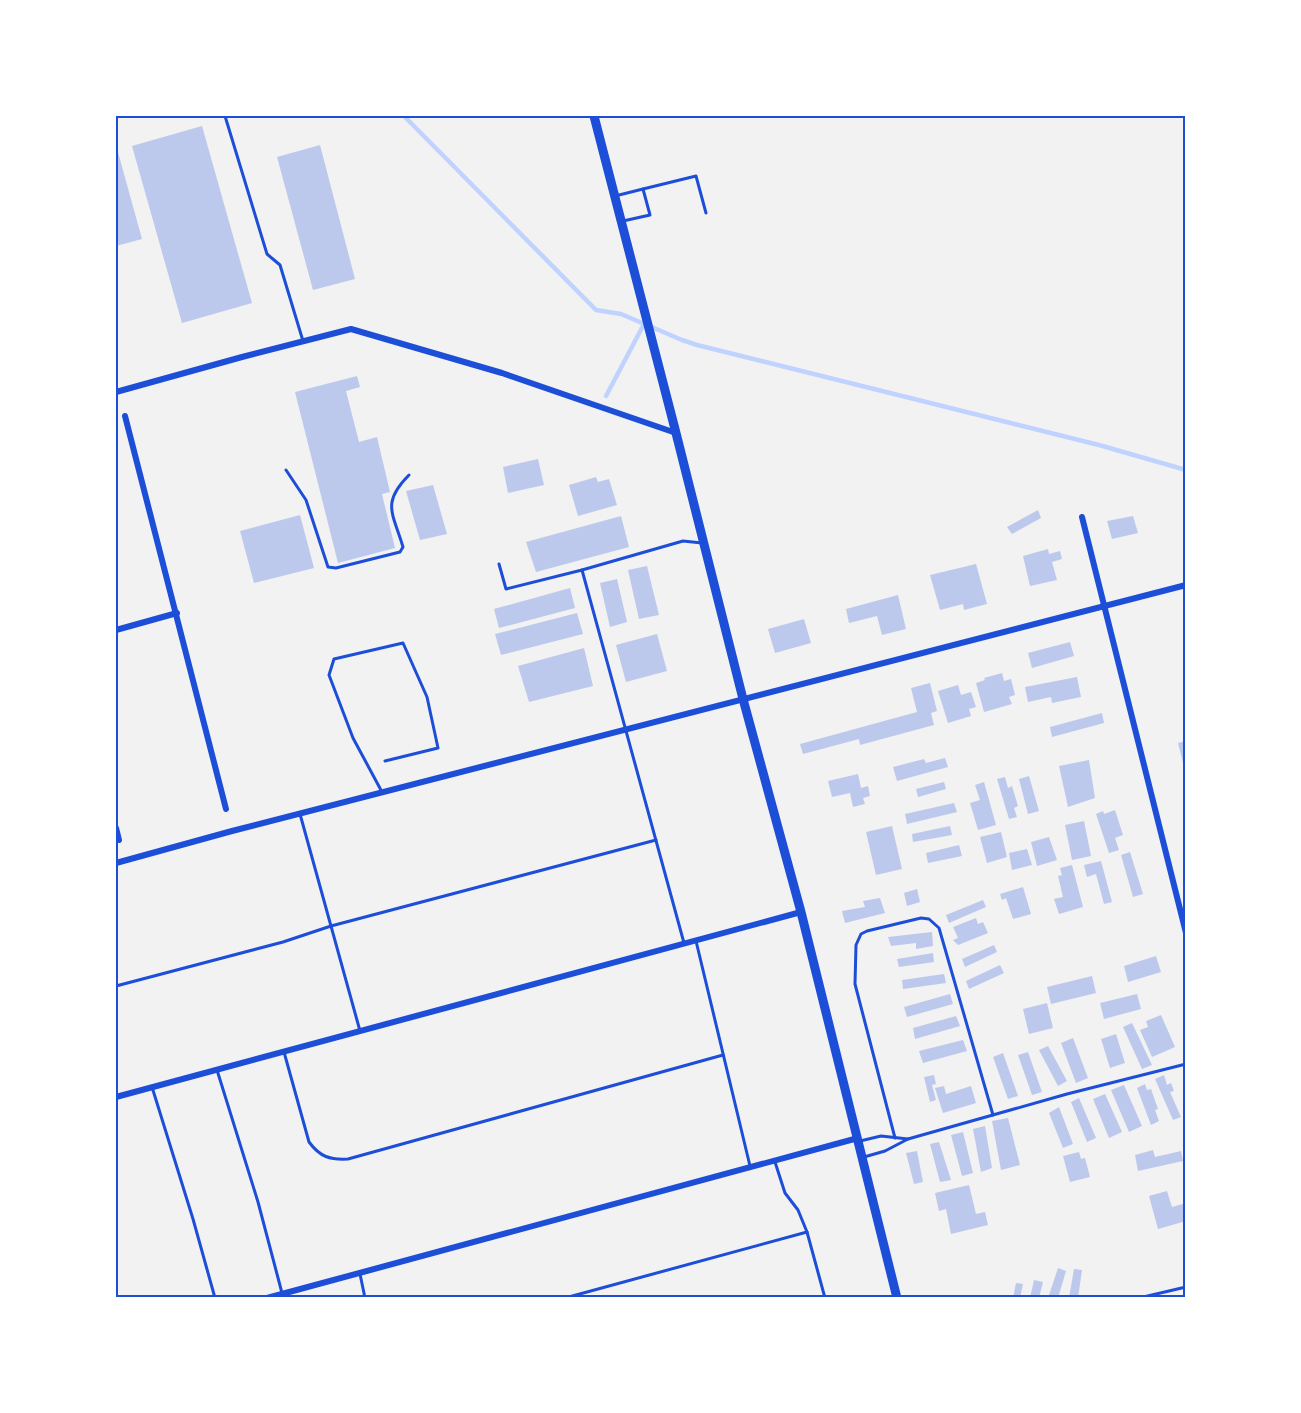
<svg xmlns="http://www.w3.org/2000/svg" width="1301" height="1413" viewBox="0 0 1301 1413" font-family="Inter,sans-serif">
<rect width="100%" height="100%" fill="#f2f2f2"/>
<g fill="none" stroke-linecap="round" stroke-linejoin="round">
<!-- stream -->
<g stroke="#bfd3fe" stroke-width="4.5">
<polyline points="404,116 596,310 621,314 682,340 697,345 1099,445 1186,470"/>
<polyline points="606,396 644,324"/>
</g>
</g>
<!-- building -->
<g fill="#bdc9ec">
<polygon points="202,126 252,303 182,323 132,146"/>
<polygon points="116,145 142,239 116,246"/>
<polygon points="320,145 355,279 313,290 277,157"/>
<polygon points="357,376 360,387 346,391 359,442 377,437 390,492 382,494 395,548 338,563 295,392"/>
<polygon points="538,459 544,485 508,493 503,467"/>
<polygon points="596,477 598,482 609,479 617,505 578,516 569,485"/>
<polygon points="433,485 447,534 420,540 406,491"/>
<polygon points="1038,510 1041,518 1012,534 1007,527"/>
<polygon points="300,515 314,568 254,583 240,531"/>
<polygon points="621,516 629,547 536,572 526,542"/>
<polygon points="1133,516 1138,533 1112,539 1107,521"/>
<polygon points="1048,549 1049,554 1060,551 1062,559 1052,562 1057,580 1030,586 1023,556"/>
<polygon points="976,564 987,604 964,610 963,604 940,610 930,575"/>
<polygon points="647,566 659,615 639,619 628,570"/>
<polygon points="617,579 627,622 610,627 600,583"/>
<polygon points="570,588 575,608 499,628 494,609"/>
<polygon points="898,595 906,629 882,635 877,616 849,623 846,609"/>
<polygon points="577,613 583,634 501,655 495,634"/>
<polygon points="804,619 811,643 775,653 768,629"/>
<polygon points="657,634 667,671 626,682 616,645"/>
<polygon points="1070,642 1074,656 1032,668 1028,653"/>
<polygon points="584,648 593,686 529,702 518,666"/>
<polygon points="1002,673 1004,681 1011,679 1015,695 1009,697 1012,704 984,712 976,683 985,680 984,678"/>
<polygon points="1077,677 1081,697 1052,703 1051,697 1028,702 1025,687"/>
<polygon points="930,683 937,711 931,713 934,725 860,745 859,739 803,754 800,744 917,712 911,688"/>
<polygon points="958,685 961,695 971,692 976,707 969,709 971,716 948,723 938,691"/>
<polygon points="1102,713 1104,723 1052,737 1050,727"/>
<polygon points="1186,741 1186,771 1185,771 1178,743"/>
<polygon points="945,758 948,767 897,781 893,767 924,759 926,763"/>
<polygon points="1089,760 1095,798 1068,807 1059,766"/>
<polygon points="858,774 861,788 868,786 870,796 863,798 865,804 853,807 850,793 832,797 828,781"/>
<polygon points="1029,776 1039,811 1028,814 1019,779"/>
<polygon points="1005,777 1008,788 1012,786 1018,806 1014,808 1017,817 1009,819 997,779"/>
<polygon points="944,782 946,789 918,797 916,789"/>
<polygon points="984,782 996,825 978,830 970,803 980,800 975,785"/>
<polygon points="954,803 957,812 907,824 905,814"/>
<polygon points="1115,810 1123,835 1115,838 1119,850 1109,853 1096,814 1103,811 1104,814"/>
<polygon points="1084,821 1091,856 1072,860 1065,825"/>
<polygon points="892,826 902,869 876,875 866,832"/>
<polygon points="950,826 952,835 913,842 912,834"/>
<polygon points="1001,832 1007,857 987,863 980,837"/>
<polygon points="1049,837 1057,860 1037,866 1031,842"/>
<polygon points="959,845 962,856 928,863 926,853"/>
<polygon points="1027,849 1032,865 1012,870 1009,853"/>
<polygon points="1130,852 1143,894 1133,897 1121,855"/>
<polygon points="1101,861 1112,902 1104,904 1096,874 1087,877 1084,865"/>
<polygon points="1072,865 1083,907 1059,914 1054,899 1063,897 1058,876 1062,875 1060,868"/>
<polygon points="1023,887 1031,914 1013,919 1006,898 1002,900 1000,894"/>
<polygon points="917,889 920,902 907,906 904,893"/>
<polygon points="880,898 885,913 845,923 842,911 865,907 863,901"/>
<polygon points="983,900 986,907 949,923 946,915"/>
<polygon points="976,918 978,924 983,922 988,933 958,945 953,940 958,938 953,927"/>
<polygon points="932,932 933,946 916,949 916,943 891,946 888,937"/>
<polygon points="994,945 997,952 965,967 962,959"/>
<polygon points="933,953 934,962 899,967 897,959"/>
<polygon points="1156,956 1161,972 1128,982 1124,966"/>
<polygon points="1000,965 1004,973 969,989 966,981"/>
<polygon points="944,974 946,983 903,989 902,980"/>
<polygon points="1092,976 1096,993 1051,1004 1047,987"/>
<polygon points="950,994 953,1004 907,1017 904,1007"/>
<polygon points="1137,994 1141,1009 1104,1019 1100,1003"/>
<polygon points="1047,1003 1053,1028 1029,1034 1023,1009"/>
<polygon points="1161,1015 1175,1047 1152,1057 1140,1030 1148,1027 1146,1021"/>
<polygon points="956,1016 960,1026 915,1039 913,1028"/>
<polygon points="1132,1023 1152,1065 1142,1069 1123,1027"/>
<polygon points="1116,1034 1125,1063 1110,1068 1101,1039"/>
<polygon points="1073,1038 1088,1078 1076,1083 1061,1043"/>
<polygon points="963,1040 967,1051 923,1063 919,1051"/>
<polygon points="1048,1046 1067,1081 1058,1086 1039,1050"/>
<polygon points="1028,1052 1042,1092 1032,1095 1018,1055"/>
<polygon points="1003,1053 1018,1096 1008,1099 993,1057"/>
<polygon points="934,1075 936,1084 932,1085 936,1100 930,1102 924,1077"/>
<polygon points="1164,1075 1167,1085 1171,1083 1174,1091 1170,1092 1181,1117 1173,1120 1155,1079"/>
<polygon points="1145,1084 1147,1090 1151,1089 1158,1109 1155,1110 1159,1121 1151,1125 1137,1088"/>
<polygon points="1124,1085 1142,1126 1129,1132 1111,1090"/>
<polygon points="944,1086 946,1094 971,1086 976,1103 943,1113 935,1088"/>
<polygon points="1105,1094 1122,1132 1109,1138 1093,1099"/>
<polygon points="1079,1098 1096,1138 1087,1142 1071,1102"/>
<polygon points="1059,1107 1073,1144 1063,1148 1049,1113"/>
<polygon points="1008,1118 1020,1165 1001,1170 992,1121"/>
<polygon points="985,1126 992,1168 981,1172 973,1129"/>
<polygon points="963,1132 973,1173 962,1176 951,1135"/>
<polygon points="939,1142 951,1180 940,1182 930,1144"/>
<polygon points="1153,1150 1155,1157 1181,1151 1183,1161 1138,1171 1135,1155"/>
<polygon points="917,1151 923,1182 914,1184 906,1153"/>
<polygon points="1079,1152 1081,1159 1085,1158 1090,1177 1070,1182 1063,1156"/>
<polygon points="969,1185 976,1214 985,1212 988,1225 951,1234 946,1209 939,1211 935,1193"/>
<polygon points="1167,1191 1172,1207 1186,1203 1186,1221 1158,1229 1149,1196"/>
<polygon points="1058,1268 1066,1271 1058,1298 1048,1298"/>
<polygon points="1074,1269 1082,1270 1078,1298 1069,1298"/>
<polygon points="1034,1280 1043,1282 1039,1298 1030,1298"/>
<polygon points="1016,1283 1023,1284 1020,1298 1013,1298"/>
</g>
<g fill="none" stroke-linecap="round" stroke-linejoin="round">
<!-- service -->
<g stroke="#1d4ed8" stroke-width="3">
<polyline points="225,116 267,254 280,265 303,341"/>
<polyline points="615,196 643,189"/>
<polyline points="623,221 650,215 643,189 696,176 706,213"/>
<path d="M286,470L306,500L328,567L336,568L400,552L403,547C393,513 381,503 409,475"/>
<polyline points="499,564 506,589 582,570 684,943"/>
<polyline points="582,570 683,541 702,543"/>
<polyline points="382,792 353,738 329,675 334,659 403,643 427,697 438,748 385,761"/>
<polyline points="300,814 360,1031"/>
<polyline points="696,941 750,1166"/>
<polyline points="116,986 283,942 331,926 656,840"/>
<path d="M284,1052L309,1142C320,1157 330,1160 348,1159L723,1055"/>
<polyline points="217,1070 258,1202 282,1293"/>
<polyline points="152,1087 193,1219 215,1298"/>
<polyline points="895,1138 855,984 856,945 861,934 867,931 921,918 929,919 939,928 993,1115"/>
<polyline points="908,1139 1067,1094 1186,1064"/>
<polyline points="860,1141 881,1136 908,1139 885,1151 864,1157"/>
<polyline points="775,1162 785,1193 798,1210 807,1232 825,1298"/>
<polyline points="360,1274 365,1298"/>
<polyline points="565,1298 807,1232"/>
<polyline points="1139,1298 1186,1287"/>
</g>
<!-- minor -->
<g stroke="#1d4ed8" stroke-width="6">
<polyline points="116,392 242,357 351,329 502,373 676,433"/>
<polyline points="125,416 226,809"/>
<polyline points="1082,517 1186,933"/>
<polyline points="116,630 177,613"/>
<polyline points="116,828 119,840"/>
<polyline points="116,863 232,831 1186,585"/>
<polyline points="116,1097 801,912"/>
<polyline points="267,1298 858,1138"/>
</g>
<!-- secondary -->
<polyline stroke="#1d4ed8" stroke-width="9" points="594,116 676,433 743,699 801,912 897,1298"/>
</g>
<!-- border -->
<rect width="1301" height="1413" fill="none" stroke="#ffffff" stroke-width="234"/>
<rect x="117" y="117" width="1067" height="1179" fill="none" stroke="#1d4ed8" stroke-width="2"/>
</svg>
